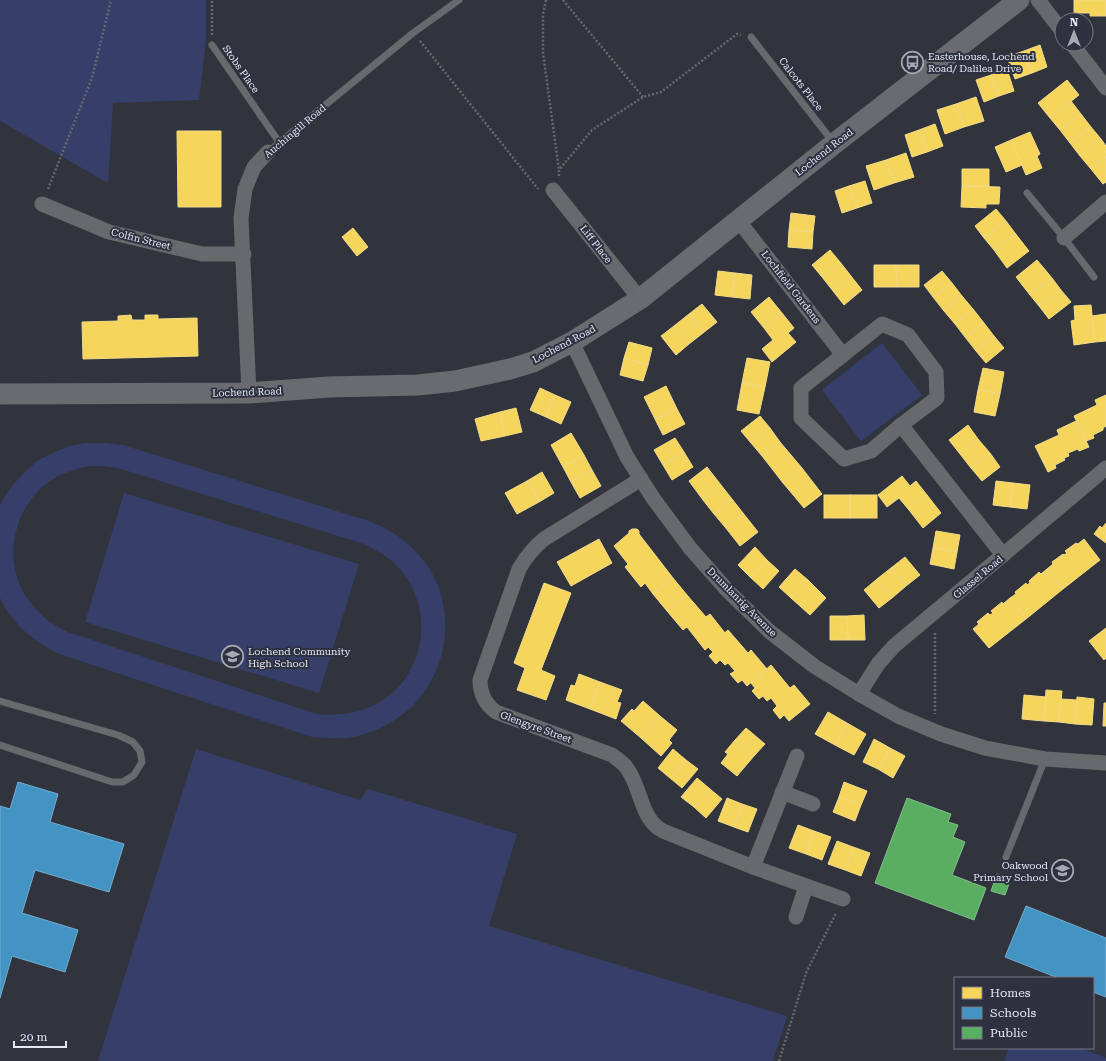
<svg xmlns="http://www.w3.org/2000/svg" width="1106" height="1061" viewBox="0 0 1106 1061" font-family="'Roboto Serif',serif">
<rect width="100%" height="100%" fill="#31343c"/>
<!-- green -->
<g fill="#363f6a" fill-rule="evenodd">
<polygon points="0,0 206,0 206,40 199,100 113,103 108,183 0,121"/>
<polygon points="882,343 922,395 861,441 822,390"/>
<path d="M87,443H105L123,445L369,521C386,528 401,536 414,550C459,593 454,670 408,710C392,724 370,735 348,738C336,739 324,738 312,737L59,654C33,641 13,624 0,598V506L2,501L12,486L24,473L37,461L53,453L70,446ZM90,466H104L118,468L361,543C380,551 397,562 408,580C438,628 416,695 359,711C345,715 331,715 317,714L68,632C55,626 43,618 34,607C0,569 10,510 50,481C62,473 76,469 90,466Z"/>
<polygon points="124,493 359,564 319,693 85,622"/>
<polygon points="196,749 360,800 368,789 517,834 489,926 787,1016 773,1061 98,1061"/>
<polygon points="1009,1048 1081,1048 1106,1058 1106,1061 1004,1061"/>
</g>
<!-- homes -->
<g fill="#f6d55c" stroke="#f1db89">
<polygon points="1074,0 1106,0 1106,16 1090,16 1090,13 1074,13"/>
<polygon points="1040,45 1047,67 1032,73 1024,51"/>
<polygon points="1024,51 1032,73 1015,79 1007,57"/>
<polygon points="1007,69 1014,91 999,96 991,75"/>
<polygon points="991,75 999,96 984,102 976,80"/>
<polygon points="1067,80 1079,95 1050,118 1038,103"/>
<polygon points="976,97 984,121 964,127 956,104"/>
<polygon points="1071,101 1081,114 1060,130 1050,118"/>
<polygon points="956,104 964,127 945,134 937,110"/>
<polygon points="1081,114 1091,127 1070,143 1060,130"/>
<polygon points="935,124 943,146 927,152 919,130"/>
<polygon points="1091,127 1101,139 1080,156 1070,143"/>
<polygon points="919,130 927,152 912,157 905,135"/>
<polygon points="177,131 221,131 221,207 178,207"/>
<polygon points="1030,132 1040,154 1037,156 1042,168 1026,175 1011,140"/>
<polygon points="1101,139 1106,146 1106,157 1091,169 1080,156"/>
<polygon points="1011,140 1022,165 1006,172 995,147"/>
<polygon points="906,153 914,177 894,183 886,160"/>
<polygon points="1106,157 1106,182 1103,184 1091,169"/>
<polygon points="886,160 894,183 874,190 866,166"/>
<polygon points="962,169 989,169 989,187 962,186"/>
<polygon points="865,181 872,203 857,208 849,186"/>
<polygon points="849,186 857,208 842,213 835,191"/>
<polygon points="962,186 1000,187 999,204 986,204 986,208 961,207"/>
<polygon points="996,209 1006,221 984,238 975,226"/>
<polygon points="791,213 815,216 813,232 789,230"/>
<polygon points="1006,221 1015,233 994,250 984,238"/>
<polygon points="353,228 368,247 357,256 342,237"/>
<polygon points="789,230 813,232 812,249 788,247"/>
<polygon points="1015,233 1029,251 1007,268 994,250"/>
<polygon points="830,250 840,262 822,277 812,265"/>
<polygon points="1037,260 1052,278 1030,295 1016,277"/>
<polygon points="840,262 851,276 833,291 822,277"/>
<polygon points="874,265 896,265 897,287 874,287"/>
<polygon points="896,265 919,265 919,287 897,287"/>
<polygon points="718,271 735,273 732,297 715,295"/>
<polygon points="942,271 952,283 933,297 924,285"/>
<polygon points="735,273 752,275 750,299 732,297"/>
<polygon points="851,276 862,290 844,305 833,291"/>
<polygon points="1052,278 1061,290 1039,306 1030,295"/>
<polygon points="952,283 962,296 944,311 933,297"/>
<polygon points="1061,290 1071,302 1049,319 1039,306"/>
<polygon points="962,296 973,309 955,324 944,311"/>
<polygon points="769,297 782,313 764,328 751,312"/>
<polygon points="702,304 717,322 703,333 689,314"/>
<polygon points="1091,305 1095,342 1074,345 1071,321 1075,320 1074,306"/>
<polygon points="973,309 984,323 965,337 955,324"/>
<polygon points="782,313 794,328 788,333 796,342 772,362 762,349 773,340 764,328"/>
<polygon points="689,314 703,333 689,344 674,326"/>
<polygon points="1106,314 1106,341 1095,342 1092,316"/>
<polygon points="131,315 132,320 145,320 145,315 158,315 158,319 197,318 198,356 83,359 82,322 118,321 118,316"/>
<polygon points="984,323 994,336 976,351 965,337"/>
<polygon points="674,326 689,344 676,355 661,336"/>
<polygon points="994,336 1004,348 986,363 976,351"/>
<polygon points="629,342 652,348 648,365 624,358"/>
<polygon points="624,358 648,365 643,381 620,375"/>
<polygon points="747,358 770,362 765,387 742,383"/>
<polygon points="983,368 1004,372 1000,394 978,390"/>
<polygon points="742,383 765,387 759,414 737,410"/>
<polygon points="666,386 677,409 655,419 644,397"/>
<polygon points="540,388 555,395 546,417 530,410"/>
<polygon points="978,390 1000,394 995,416 974,412"/>
<polygon points="555,395 571,402 561,424 546,417"/>
<polygon points="1106,395 1106,426 1103,428 1103,430 1093,435 1094,438 1086,441 1074,416 1097,405 1095,400"/>
<polygon points="516,408 522,432 505,436 500,412"/>
<polygon points="677,409 685,424 663,435 655,419"/>
<polygon points="500,412 505,436 481,441 475,419"/>
<polygon points="760,416 770,428 751,443 741,431"/>
<polygon points="1076,421 1089,447 1079,451 1078,449 1068,453 1069,456 1064,458 1065,460 1055,465 1056,468 1048,472 1035,446 1059,435 1057,430"/>
<polygon points="968,425 978,439 960,454 949,440"/>
<polygon points="770,428 780,442 762,456 751,443"/>
<polygon points="571,433 584,455 563,467 551,445"/>
<polygon points="675,438 684,452 663,465 654,450"/>
<polygon points="978,439 990,453 971,468 960,454"/>
<polygon points="780,442 791,455 773,470 762,456"/>
<polygon points="684,452 693,467 672,480 663,465"/>
<polygon points="990,453 1000,467 982,481 971,468"/>
<polygon points="584,455 592,470 571,482 563,467"/>
<polygon points="791,455 802,468 783,483 773,470"/>
<polygon points="707,467 721,485 703,500 689,481"/>
<polygon points="802,468 812,481 794,496 783,483"/>
<polygon points="592,470 601,486 580,498 571,482"/>
<polygon points="542,472 554,493 539,502 527,481"/>
<polygon points="902,476 910,486 916,481 927,495 909,510 899,498 887,507 878,495"/>
<polygon points="527,481 539,502 517,514 505,493"/>
<polygon points="812,481 822,494 804,508 794,496"/>
<polygon points="996,481 1013,483 1010,507 993,505"/>
<polygon points="1013,483 1030,485 1027,509 1010,507"/>
<polygon points="721,485 732,499 714,514 703,500"/>
<rect x="824" y="495" width="26" height="23"/>
<rect x="850" y="495" width="27" height="23"/>
<polygon points="927,495 941,513 923,528 909,510"/>
<polygon points="732,499 743,513 725,527 714,514"/>
<polygon points="743,513 758,532 740,546 725,527"/>
<polygon points="1106,523 1106,543 1094,534 1100,526 1102,528"/>
<polygon points="632,529 637,529 639,531 639,534 673,578 653,594 645,583 641,587 625,567 628,564 614,546 629,533 629,531"/>
<polygon points="936,531 960,535 957,552 933,548"/>
<polygon points="599,539 612,563 571,586 557,562"/>
<polygon points="1084,539 1100,560 1063,589 1047,569 1053,564 1052,562 1063,554 1064,555 1067,553 1065,551 1076,543 1078,544"/>
<polygon points="755,547 767,560 750,577 738,565"/>
<polygon points="933,548 957,552 954,569 930,564"/>
<polygon points="905,557 920,575 906,586 891,568"/>
<polygon points="767,560 779,571 763,589 750,577"/>
<polygon points="891,568 906,586 892,598 877,579"/>
<polygon points="795,569 808,580 791,598 779,587"/>
<polygon points="1047,569 1063,589 1026,619 1010,598 1016,594 1015,592 1026,583 1027,585 1030,583 1029,581 1039,572 1041,574"/>
<polygon points="673,578 687,595 667,611 653,594"/>
<polygon points="877,579 892,598 879,608 864,590"/>
<polygon points="808,580 826,598 810,615 791,598"/>
<polygon points="544,583 571,593 541,670 555,676 546,700 517,690 525,668 514,663"/>
<polygon points="687,595 706,617 710,614 725,633 705,650 687,627 683,630 667,611"/>
<polygon points="1010,598 1026,619 989,648 973,629 979,624 977,622 988,613 990,615 993,613 991,611 1002,602 1003,604"/>
<polygon points="864,615 865,640 848,640 847,616"/>
<polygon points="830,616 847,616 848,640 830,640"/>
<polygon points="1106,628 1106,658 1104,660 1089,641"/>
<polygon points="728,630 748,653 751,650 767,669 747,686 742,680 738,683 730,674 735,671 728,663 725,665 720,660 716,664 709,656 713,652 708,647"/>
<polygon points="771,665 790,688 794,685 810,704 789,721 784,715 780,719 773,710 777,706 771,698 767,701 763,696 759,699 752,691 755,688 751,683"/>
<polygon points="579,674 600,682 590,709 566,700 571,685 575,686"/>
<polygon points="600,682 622,690 617,702 621,703 616,719 590,709"/>
<polygon points="1046,690 1062,691 1059,722 1044,721"/>
<polygon points="1024,695 1046,697 1044,721 1022,719"/>
<polygon points="1077,697 1094,699 1092,725 1075,724"/>
<polygon points="1061,699 1077,700 1075,724 1059,722"/>
<polygon points="643,701 660,716 641,738 621,721 632,709 634,711"/>
<polygon points="1104,703 1106,703 1106,726 1103,726"/>
<polygon points="828,712 847,723 835,745 815,734"/>
<polygon points="660,716 677,730 669,740 672,743 661,756 641,738"/>
<polygon points="847,723 866,734 854,755 835,745"/>
<polygon points="746,728 765,744 754,756 735,740"/>
<polygon points="874,739 890,748 878,769 863,762"/>
<polygon points="735,740 754,756 737,776 721,763 728,754 725,752"/>
<polygon points="890,748 905,756 893,778 878,769"/>
<polygon points="673,749 686,760 670,778 658,768"/>
<polygon points="686,760 698,769 682,788 670,778"/>
<polygon points="697,778 710,789 694,807 681,797"/>
<polygon points="844,782 867,791 861,805 839,797"/>
<polygon points="710,789 722,799 706,818 694,807"/>
<polygon points="839,797 861,805 855,821 833,812"/>
<polygon points="727,798 742,804 734,827 718,821"/>
<polygon points="742,804 757,809 748,832 734,827"/>
<polygon points="798,825 814,831 806,854 789,848"/>
<polygon points="814,831 831,837 822,860 806,854"/>
<polygon points="837,841 853,847 845,870 828,864"/>
<polygon points="853,847 870,853 861,876 845,870"/>
</g>
<!-- schools -->
<g fill="#4393c3" stroke="#74acd1">
<polygon points="18,782 58,794 50,822 124,844 109,892 35,870 22,913 78,930 65,972 12,956 0,998 0,806 10,809"/>
<polygon points="1026,906 1106,938 1106,997 1093,992 1093,978 1058,978 1005,957"/>
</g>
<!-- public -->
<g fill="#5aae61" stroke="#84bf8c">
<polygon points="907,798 951,814 948,822 958,825 953,837 965,842 952,875 986,888 974,920 875,883"/>
<polygon points="997,874 1011,878 1005,895 991,891"/>
</g>
<g fill="none" stroke-linecap="round" stroke-linejoin="round">
<!-- path -->
<g stroke="#67686c" stroke-width="2.5" stroke-dasharray="2 2" stroke-linecap="butt">
<polyline points="546,0 543,14 543,53 559,170"/>
<polyline points="563,0 643,97"/>
<polyline points="212,35 212,0"/>
<polyline points="420,41 538,189"/>
<polyline points="559,176 559,170 592,130 643,97 661,92 737,34 741,35"/>
<polyline points="48,189 92,78 111,0"/>
<polyline points="935,633 935,714"/>
<polyline points="779,1061 806,973 836,913"/>
</g>
<!-- lane -->
<g stroke="#67696c" stroke-width="7">
<polyline points="751,37 833,142"/>
<polyline points="212,45 279,142"/>
<polyline points="268,152 413,33 459,0"/>
<polyline points="1027,193 1064,238 1094,277"/>
<polyline points="0,701 118,735 133,742 140,751 142,762 134,775 123,782 112,782 0,745"/>
<polyline points="1006,857 1045,759"/>
</g>
<!-- street -->
<g stroke="#67696c" stroke-width="15">
<polyline points="1038,0 1062,31"/>
<polyline points="1072,44 1106,88"/>
<polyline points="553,190 640,299"/>
<polyline points="42,204 109,232 202,254 244,254"/>
<polyline points="738,220 843,355 882,324 908,335 936,372 937,398 901,425 1003,555"/>
<polyline points="1064,238 1106,202"/>
<polyline points="572,342 627,457 653,498 690,548 728,591 769,631 814,666 859,694 898,716 941,734 985,748 1045,759 1106,763"/>
<polyline points="843,355 801,388 801,418 844,459 871,451 901,425"/>
<polyline points="249,393 241,218 245,189 254,167 268,152"/>
<path d="M641,479L544,539C533,548 526,557 519,569L480,680C480,694 485,704 496,712L612,755C617,759 622,762 626,767C642,787 639,818 663,831L753,867L843,899"/>
<polyline points="859,694 878,664 894,646 1003,555 1106,468"/>
<polyline points="782,792 813,804"/>
<polyline points="753,867 797,756"/>
<polyline points="796,917 806,886"/>
</g>
<!-- secondary -->
<polyline stroke="#6a6b70" stroke-width="21" points="0,394 249,393 329,387 418,385 455,381 510,369 533,362 572,342 640,299 835,143 1019,0"/>
</g>
<!-- icons -->
<defs>
<symbol id="bus-ring" viewBox="-11 -11 22 22"><circle r="9.5" fill="#2d3140" stroke="#a6a9b2" stroke-width="1.5"/><path d="M-5-6H5V4H4V6H2V4H-2V6H-4V4H-5ZM-3.5-4V0h7V-4ZM-3.5 1.2v1.5H-2V1.2ZM2 1.2v1.5H3.5V1.2Z" fill="#a6a9b2"/></symbol>
<symbol id="school-ring" viewBox="-11 -11 22 22"><circle r="9.5" fill="#2d3140" stroke="#a6a9b2" stroke-width="1.5"/><path d="M0-5L7-2L0 1L-7-2ZM-4 1L0 2.5L4 1V4Q0 6-4 4Z" fill="#a6a9b2"/></symbol>
</defs>
<g fill-rule="evenodd">
<use href="#bus-ring" x="900" y="50" width="25" height="25"/>
<use href="#school-ring" x="220" y="644" width="25" height="25"/>
<use href="#school-ring" x="1050" y="858" width="25" height="25"/>
</g>
<g text-anchor="middle" dominant-baseline="central" stroke-width="4" stroke-linejoin="round" paint-order="stroke">
<!-- poi labels -->
<g font-size="10" fill="#e5e8f2" stroke="#2d3140" text-anchor="start">
<text x="928" y="56">Easterhouse, Lochend<tspan x="928" dy="12">Road/ Dalilea Drive</tspan></text>
<text x="248" y="651">Lochend Community<tspan x="248" dy="12">High School</tspan></text>
<text x="1048" y="865" text-anchor="end">Oakwood<tspan x="1048" dy="12">Primary School</tspan></text>
</g>
<!-- street labels -->
<g font-size="10" fill="#e5e8f2" stroke="#2d3140">
<text transform="translate(241 69) rotate(55)">Stobs Place</text>
<text transform="translate(801 84) rotate(52)">Calcots Place</text>
<text transform="translate(295 131) rotate(-40)">Auchingill Road</text>
<text transform="translate(824 152) rotate(-38)">Lochend Road</text>
<text transform="translate(141 239) rotate(14)">Colfin Street</text>
<text transform="translate(596 244) rotate(52)">Liff Place</text>
<text transform="translate(791 287) rotate(52)">Lochfield Gardens</text>
<text transform="translate(564 344) rotate(-28)">Lochend Road</text>
<text transform="translate(247 392) rotate(-2)">Lochend Road</text>
<text transform="translate(978 577) rotate(-40)">Glassel Road</text>
<text transform="translate(742 602) rotate(45)">Drumlanrig Avenue</text>
<text transform="translate(536 727) rotate(20)">Glengyre Street</text>
</g>
</g>
<!-- legend -->
<rect x="954" y="977" width="140" height="72" fill="#2d3140" stroke="#777a87"/>
<rect x="962" y="987" width="20" height="12" fill="#f6d55c" stroke="#777a87"/>
<text x="990" y="997" font-size="12" fill="#e5e8f2">Homes</text>
<rect x="962" y="1007" width="20" height="12" fill="#4393c3" stroke="#777a87"/>
<text x="990" y="1017" font-size="12" fill="#e5e8f2">Schools</text>
<rect x="962" y="1027" width="20" height="12" fill="#5aae61" stroke="#777a87"/>
<text x="990" y="1037" font-size="12" fill="#e5e8f2">Public</text>
<!-- north arrow -->
<g transform="translate(1074 32)"><circle r="19" fill="#2d3140" stroke="#777a87"/>
<path d="M0-3L7 15L0 10L-7 15Z" fill="#a6a9b2"/>
<text y="-6" font-size="11" font-weight="bold" text-anchor="middle" fill="#e5e8f2">N</text>
</g>
<!-- scale -->
<path d="M14 1041v6h52v-6" fill="none" stroke="#e5e8f2" stroke-width="2"/>
<text x="20" y="1041" font-size="12" fill="#e5e8f2" stroke="#2d3140" stroke-width="3" paint-order="stroke">20 m</text>
</svg>
